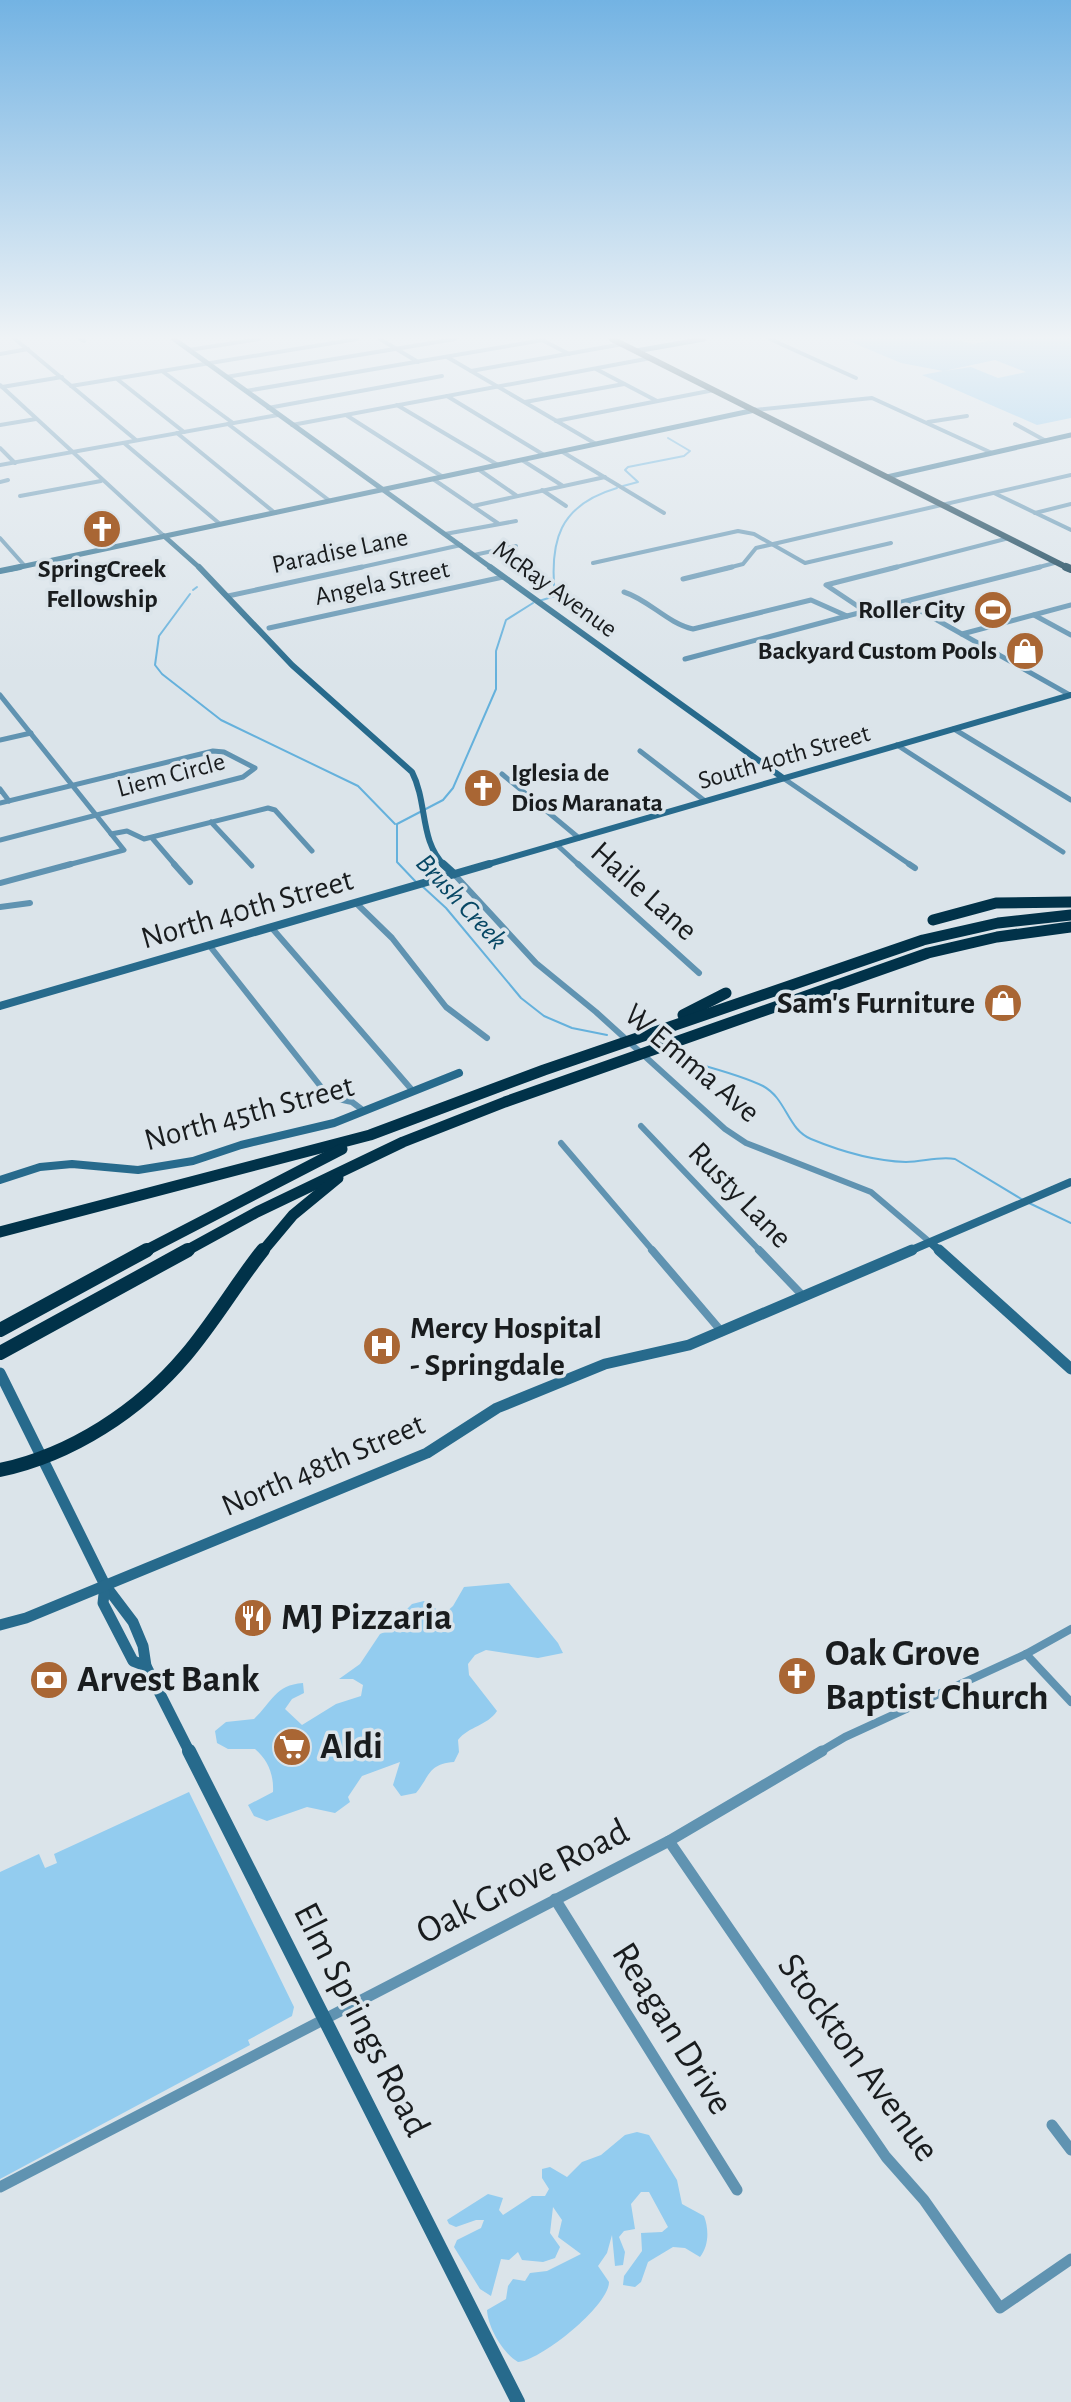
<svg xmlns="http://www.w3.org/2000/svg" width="1071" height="2402" viewBox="0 0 1071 2402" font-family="'Alegreya Sans',sans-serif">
<rect width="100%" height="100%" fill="#dbe4ea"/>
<!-- green -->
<g fill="#93ccef" fill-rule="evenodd">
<path d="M844,339H955L973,344L998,339H1071V418L1037,425L922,375L943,371L901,363ZM995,360L1026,372L998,378L971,367L944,371Z"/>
<path d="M74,561L101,565L109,571C82,576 71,585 50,564Z"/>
<path d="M509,1583L558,1643L563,1653L538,1658L486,1650L475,1655L468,1664L469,1675L497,1711C487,1726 469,1726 458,1740L459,1752L454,1762C428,1764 430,1776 416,1793L401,1796L393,1785L400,1762L362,1776L348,1797L350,1802L335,1813L307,1807L267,1821L254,1816L248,1805L273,1792C274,1775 268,1760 255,1749H228L217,1743L215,1731L226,1722L254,1719C272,1702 275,1685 303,1683L304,1693L292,1699L285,1709L302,1725L336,1704L361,1696L363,1685L353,1679H339L360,1664L380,1634L404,1624L403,1613L412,1604L424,1601L444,1614L453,1606L464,1587Z"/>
<polygon points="189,1792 294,2007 292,2016 248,2040 250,2045 0,2179 0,1872 39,1854 45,1868 57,1863 54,1854"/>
<path d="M637,2132L649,2135L677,2180L682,2204L704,2216C709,2229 709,2246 700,2257L685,2248L673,2247L648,2262L641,2282L635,2287L623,2285L624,2276L642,2251L641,2233L662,2232L668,2227L649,2192H641L631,2204L635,2229L624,2231L619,2237L625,2252L623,2265L615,2266L612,2235L607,2253L598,2266L609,2282C609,2306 540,2361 518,2362C503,2353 488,2328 487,2310L506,2299L508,2286L513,2279L525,2281L530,2273L547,2271L581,2254L558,2237L562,2220L553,2207L550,2233L560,2247L555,2258L543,2262L522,2260L518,2252L509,2260L501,2259L491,2296L480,2289L454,2247L457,2240L481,2228L484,2220H476L456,2227L449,2224L447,2220L488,2194L503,2198L499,2210L503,2215L532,2196H545L549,2189L542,2178V2169L550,2167L567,2177L582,2162L601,2155L625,2135Z"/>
</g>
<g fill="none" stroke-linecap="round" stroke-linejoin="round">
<!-- stream -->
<g stroke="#65b1dc" stroke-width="2">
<polyline points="623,486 638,482 625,470 628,467 684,456 690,451 668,438"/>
<polyline points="193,590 197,587"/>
<polyline points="190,594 159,636 155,665 162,674 221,720 358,786 395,824"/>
<path d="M539,601L555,596C549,541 559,505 617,488"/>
<polyline points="416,882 397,862 397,824 443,800 453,788 496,689 496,651 506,620 533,603"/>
<polyline points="422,886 446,908 521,998 544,1016 572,1028 607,1035"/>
<path d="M664,1054C694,1064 735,1072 763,1086C787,1099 787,1129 811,1139C840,1151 875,1161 906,1162C923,1162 938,1156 955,1159L1023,1200"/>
<polyline points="1029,1203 1071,1223"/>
</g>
<!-- street-far4 -->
<g stroke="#6093b1" stroke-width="4">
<polyline points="15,339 136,440"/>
<polyline points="80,339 84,341"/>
<polyline points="380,339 418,362"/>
<polyline points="770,339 856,378"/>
<polyline points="542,340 569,354"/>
<polyline points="189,350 259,339"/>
<polyline points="0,354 28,349"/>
<polyline points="447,357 596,444"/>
<polyline points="596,369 657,401"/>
<polyline points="162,371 233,423"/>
<polyline points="471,371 623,344"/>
<polyline points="226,377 455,339"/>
<polyline points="117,379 184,432"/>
<polyline points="0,385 164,536"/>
<polyline points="71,386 357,339"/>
<polyline points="2,387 62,377"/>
<polyline points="246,391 543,340"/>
<polyline points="447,396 544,455"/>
<polyline points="525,402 624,384"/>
<polyline points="397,405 498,465"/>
<polyline points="268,408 442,376"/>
<polyline points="755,410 872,398 992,453"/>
<polyline points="346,415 443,477"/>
<polyline points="556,421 714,390"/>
<polyline points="928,422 967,416"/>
<polyline points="228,424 330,501"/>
<polyline points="1015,424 1046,441"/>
<polyline points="0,425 36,419"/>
<polyline points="292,425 651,358"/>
<polyline points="177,433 275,513"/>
<polyline points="124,443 220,524"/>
<polyline points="0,448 15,463"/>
<polyline points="561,451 664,513"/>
<polyline points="522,460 563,486"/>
<polyline points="0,465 278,415"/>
<polyline points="478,469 517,496"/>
<polyline points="433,479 499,524"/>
<polyline points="0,482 8,480"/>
<polyline points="542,490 566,506"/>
<polyline points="994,493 1071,530"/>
<polyline points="20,496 101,481"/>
<polyline points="473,506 605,477"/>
<polyline points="1035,513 1071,504"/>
<polyline points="445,534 516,521"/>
<polyline points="0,538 24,565"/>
<polyline points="474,555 516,546"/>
<polyline points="593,563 738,531 754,534 805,563 891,543"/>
<polyline points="353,569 461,545"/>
<polyline points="724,569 743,564 756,548 1071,475"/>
<polyline points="889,569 1009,538"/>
<polyline points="1032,569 1058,562"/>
</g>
<!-- street-far3 -->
<g stroke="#6093b1" stroke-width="5">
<polyline points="683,579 732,567"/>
<path d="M624,592C649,600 667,623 693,629L811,600L847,616L1040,567"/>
<polyline points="228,596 362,567"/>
<polyline points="905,602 1070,695"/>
<polyline points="865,611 826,585 897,567"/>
<polyline points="1034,615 1071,635"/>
<polyline points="269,628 503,577"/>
<polyline points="962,634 1071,605"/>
<polyline points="685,659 847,616"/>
<polyline points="0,695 124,850 64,866"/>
<polyline points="954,729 1071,800"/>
<polyline points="0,740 31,733"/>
<polyline points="897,745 1063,852"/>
<polyline points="640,751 705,801"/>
<polyline points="502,774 579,838"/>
<polyline points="783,778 912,866"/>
<polyline points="0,789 9,801"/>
<polyline points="0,803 213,751 224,752 255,768 243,777 0,840"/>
<polyline points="211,822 252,866"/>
<polyline points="111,834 127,831 144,839 268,808 275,810 312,851"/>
<polyline points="152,838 176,866"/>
<polyline points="556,844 580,866"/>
</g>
<!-- street-far2 -->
<g stroke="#6093b1" stroke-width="6">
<polyline points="174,864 190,882"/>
<polyline points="578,864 699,973"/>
<polyline points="909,864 915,868"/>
<polyline points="454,874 536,963 596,1012 725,1129 746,1143 871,1192 931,1243"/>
<polyline points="0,883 71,864"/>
<polyline points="356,903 392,938 446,1007 487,1038"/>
<polyline points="0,907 30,903"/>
<polyline points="271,927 412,1090"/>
<polyline points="209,945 329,1097 352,1102 364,1111"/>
<polyline points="641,1126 761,1252"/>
<polyline points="561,1143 654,1252"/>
</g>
<!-- street-far1 -->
<g stroke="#6093b1" stroke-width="8">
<polyline points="652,1250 722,1332"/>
<polyline points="759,1250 804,1297"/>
<polyline points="1026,1654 1071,1702"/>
<polyline points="818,1753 845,1737 1026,1654 1071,1629"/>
</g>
<!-- street -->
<g stroke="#6093b1" stroke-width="11">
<polyline points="669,1841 886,2157 924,2200 1000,2308 1071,2259"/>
<polyline points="555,1899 737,2190"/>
<polyline points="1052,2125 1071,2150"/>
<polyline points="0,2187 669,1841 822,1751"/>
</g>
<!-- secondary-far4 -->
<g stroke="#276a8c" stroke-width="5">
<polyline points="174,339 493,569"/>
<polyline points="636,351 704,339"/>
<polyline points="887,477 1071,435"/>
<polyline points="164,536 201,569"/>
<polyline points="11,569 755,410"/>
</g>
<!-- secondary-far3 -->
<g stroke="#276a8c" stroke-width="6">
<path d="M199,567L292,665L412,772C428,803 419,841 445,866"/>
<polyline points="490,567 783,778"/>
<polyline points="0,571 20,567"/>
<polyline points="482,866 1071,695"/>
</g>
<!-- secondary-far2 -->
<g stroke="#276a8c" stroke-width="8">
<polyline points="443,864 454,874"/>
<polyline points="0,1006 489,864"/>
<polyline points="0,1180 40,1167 72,1164 138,1170 193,1161 241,1145 334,1123 459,1073"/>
<polyline points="931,1243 941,1252"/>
<polyline points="907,1252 1071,1182"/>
</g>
<!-- secondary-far1 -->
<g stroke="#276a8c" stroke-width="11">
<polyline points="939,1250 1071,1369"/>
<polyline points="0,1373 105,1585 133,1622 143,1646 146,1666 190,1753"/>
<polyline points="105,1585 103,1603 133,1661 146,1666"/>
<polyline points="0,1625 26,1618 427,1453 497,1408 605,1364 689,1345 912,1250"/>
</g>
<!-- secondary -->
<polyline stroke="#276a8c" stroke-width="14" points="189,1751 518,2402"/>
<!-- highway-far3 -->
<polyline stroke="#013249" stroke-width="6" points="612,339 1070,569"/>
<!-- highway-far2 -->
<polyline stroke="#013249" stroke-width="8" points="1066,567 1071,569"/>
<!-- highway-far1 -->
<g stroke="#013249" stroke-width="11">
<polyline points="933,920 996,903 1071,902"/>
<polyline points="683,1015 726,993"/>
<polyline points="0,1232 370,1135 544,1070 923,940 998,923 1071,915"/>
<polyline points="143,1252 342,1149"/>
<polyline points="184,1252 257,1212 403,1142 505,1102 928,953 997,937 1071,927"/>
<polyline points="262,1252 293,1215 338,1178"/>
</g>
<!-- highway -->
<g stroke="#013249" stroke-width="14">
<polyline points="0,1330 147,1250"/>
<polyline points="0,1353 188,1250"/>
<path d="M0,1470C71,1455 139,1411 186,1355C214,1322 236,1284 263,1250"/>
</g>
</g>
<!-- sky -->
<linearGradient id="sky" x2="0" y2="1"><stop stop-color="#73b3e3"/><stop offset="0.5" stop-color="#eff3f6"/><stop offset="1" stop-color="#eff3f6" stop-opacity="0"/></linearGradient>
<rect width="1071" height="675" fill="url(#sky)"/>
<!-- icons -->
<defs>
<symbol id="church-disc" viewBox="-11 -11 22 22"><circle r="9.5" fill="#a96634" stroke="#dbe4ea"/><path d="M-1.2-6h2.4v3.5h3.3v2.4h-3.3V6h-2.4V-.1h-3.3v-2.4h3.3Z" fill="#fff"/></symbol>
<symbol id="stadium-disc" viewBox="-11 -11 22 22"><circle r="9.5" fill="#a96634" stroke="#dbe4ea"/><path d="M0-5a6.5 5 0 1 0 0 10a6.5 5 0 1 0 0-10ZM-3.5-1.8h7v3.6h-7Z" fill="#fff"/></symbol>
<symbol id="shop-disc" viewBox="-11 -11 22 22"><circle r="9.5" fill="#a96634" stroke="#dbe4ea"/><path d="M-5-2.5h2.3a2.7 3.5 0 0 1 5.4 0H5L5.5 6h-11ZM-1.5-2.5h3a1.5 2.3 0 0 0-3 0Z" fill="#fff"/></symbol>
<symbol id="hospital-disc" viewBox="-11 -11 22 22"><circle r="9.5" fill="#a96634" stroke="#dbe4ea"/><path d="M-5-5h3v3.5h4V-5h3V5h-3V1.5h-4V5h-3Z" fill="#fff"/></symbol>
<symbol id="restaurant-disc" viewBox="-11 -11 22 22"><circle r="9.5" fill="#a96634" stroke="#dbe4ea"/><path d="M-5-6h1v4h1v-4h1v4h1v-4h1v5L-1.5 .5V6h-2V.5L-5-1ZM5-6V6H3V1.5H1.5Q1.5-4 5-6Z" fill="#fff"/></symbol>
<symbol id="bank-disc" viewBox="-11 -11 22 22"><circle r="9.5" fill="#a96634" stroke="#dbe4ea"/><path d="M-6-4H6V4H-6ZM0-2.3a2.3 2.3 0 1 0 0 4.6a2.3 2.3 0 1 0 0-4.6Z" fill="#fff"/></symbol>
<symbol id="supermarket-disc" viewBox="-11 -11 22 22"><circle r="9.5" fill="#a96634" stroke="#dbe4ea"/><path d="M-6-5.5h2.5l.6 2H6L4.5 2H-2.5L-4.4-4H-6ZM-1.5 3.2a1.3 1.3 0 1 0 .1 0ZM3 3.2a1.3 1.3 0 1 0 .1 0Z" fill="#fff"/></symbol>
</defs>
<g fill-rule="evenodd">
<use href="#church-disc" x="80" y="507" width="44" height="44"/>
<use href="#stadium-disc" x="971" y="588" width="44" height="44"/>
<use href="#shop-disc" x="1003" y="629" width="44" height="44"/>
<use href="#church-disc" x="461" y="766" width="44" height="44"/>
<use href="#shop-disc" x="981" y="981" width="44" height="44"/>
<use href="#hospital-disc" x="360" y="1324" width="44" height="44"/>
<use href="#restaurant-disc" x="231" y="1596" width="44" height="44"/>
<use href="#church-disc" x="775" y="1654" width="44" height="44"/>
<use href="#bank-disc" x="27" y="1658" width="44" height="44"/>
<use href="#supermarket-disc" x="270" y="1725" width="44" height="44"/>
</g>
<g text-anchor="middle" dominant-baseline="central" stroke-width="7" stroke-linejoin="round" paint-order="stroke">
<!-- far-street labels -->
<g font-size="26" fill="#191c1e" stroke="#dbe4ea">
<text transform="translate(340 551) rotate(-12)">Paradise Lane</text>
<text transform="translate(382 583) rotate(-12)">Angela Street</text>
<text transform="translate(555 589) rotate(36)">McRay Avenue</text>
<text transform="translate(784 757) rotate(-16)">South 40th Street</text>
<text transform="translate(171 775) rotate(-15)">Liem Circle</text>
</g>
<!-- far-poi labels -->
<g font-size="26" font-weight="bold" fill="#191c1e" stroke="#dbe4ea" text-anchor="end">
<text x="102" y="569" text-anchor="middle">SpringCreek<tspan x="102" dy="30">Fellowship</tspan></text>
<text x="965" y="610">Roller City</text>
<text x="997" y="651">Backyard Custom Pools</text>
<text x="511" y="773" text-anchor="start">Iglesia de<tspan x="511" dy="30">Dios Maranata</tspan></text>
</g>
<!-- far-water labels -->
<g font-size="28" font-style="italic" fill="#084865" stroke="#dbe4ea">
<text transform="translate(461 902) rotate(47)">Brush Creek</text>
</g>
<!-- street labels -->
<g font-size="32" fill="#191c1e" stroke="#dbe4ea">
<text transform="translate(644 891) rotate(42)">Haile Lane</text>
<text transform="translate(247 909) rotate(-16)">North 40th Street</text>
<text transform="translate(692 1063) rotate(40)">W Emma Ave</text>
<text transform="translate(249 1113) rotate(-15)">North 45th Street</text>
<text transform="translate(740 1195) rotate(46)">Rusty Lane</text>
<text transform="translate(323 1465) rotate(-23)">North 48th Street</text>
</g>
<!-- poi labels -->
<g font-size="32" font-weight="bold" fill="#191c1e" stroke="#dbe4ea" text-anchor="end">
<text x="975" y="1003">Sam's Furniture</text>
<text x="410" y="1328" text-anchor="start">Mercy Hospital<tspan x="410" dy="37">- Springdale</tspan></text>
</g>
<!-- near-poi labels -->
<g font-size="38" font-weight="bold" fill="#191c1e" stroke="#dbe4ea" text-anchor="start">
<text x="281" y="1618">MJ Pizzaria</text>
<text x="825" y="1654">Oak Grove<tspan x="825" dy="44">Baptist Church</tspan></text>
<text x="77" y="1680">Arvest Bank</text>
<text x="320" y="1747">Aldi</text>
</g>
<!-- near-street labels -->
<g font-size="38" fill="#191c1e" stroke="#dbe4ea">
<text transform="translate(523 1882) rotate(-27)">Oak Grove Road</text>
<text transform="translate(361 2020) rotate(63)">Elm Springs Road</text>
<text transform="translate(672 2029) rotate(58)">Reagan Drive</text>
<text transform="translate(858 2058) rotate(54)">Stockton Avenue</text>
</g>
</g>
</svg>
